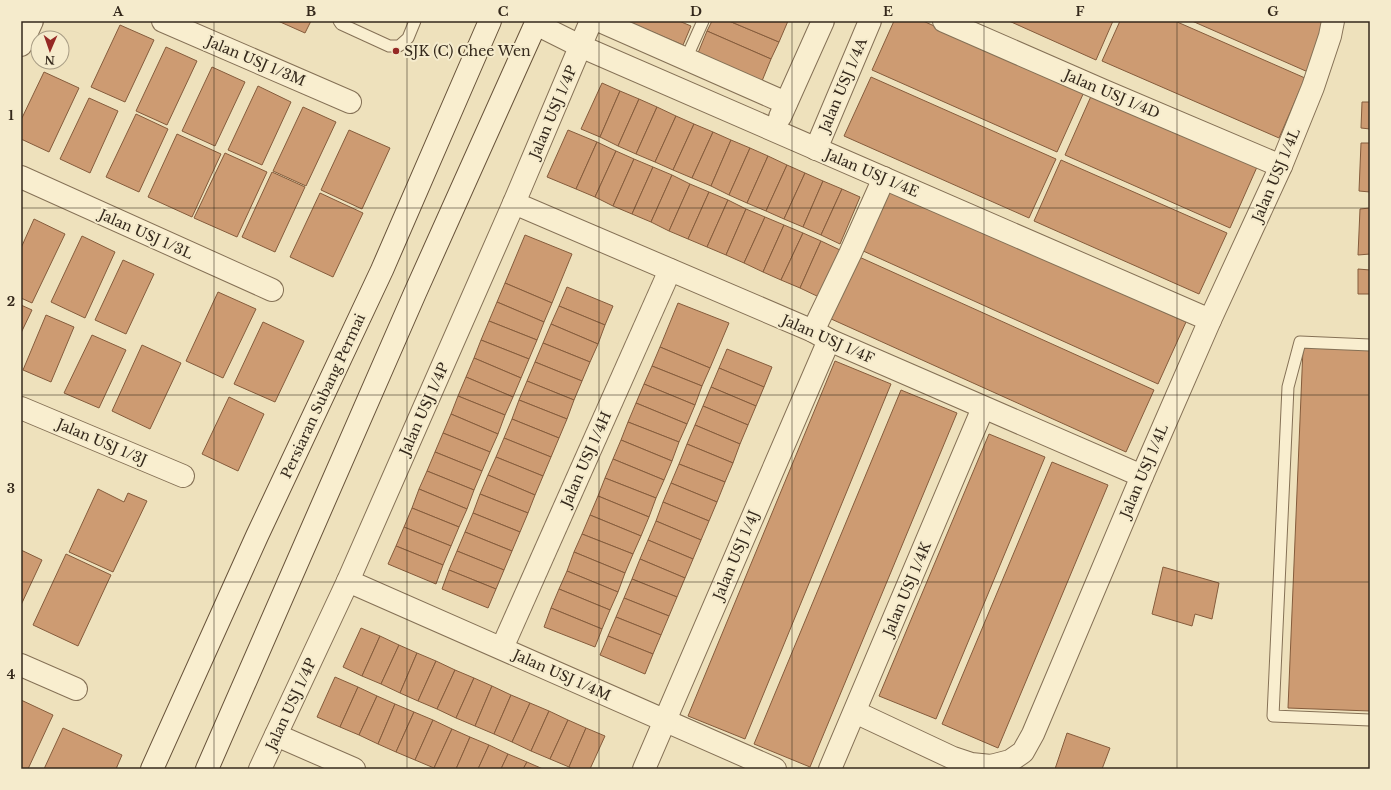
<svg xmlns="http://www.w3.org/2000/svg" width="1391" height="790" viewBox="0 0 1391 790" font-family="'Libre Baskerville',serif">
<rect width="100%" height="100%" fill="#eee1bc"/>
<!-- building -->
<g fill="#cd9b72" stroke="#855c3c">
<polygon points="278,21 311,21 305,33"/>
<polygon points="627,21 679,21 691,26 683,45"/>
<polygon points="712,21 729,21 779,42 771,59 707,31"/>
<polygon points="729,21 788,21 779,42"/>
<polygon points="894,21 923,21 1084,92 1057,152 872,70"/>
<polygon points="1009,21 1113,21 1096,60"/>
<polygon points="1120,21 1175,21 1305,78 1279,138 1102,61"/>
<polygon points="1192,21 1324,21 1308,72"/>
<polygon points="120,25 154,40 125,102 91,87"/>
<polygon points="707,31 771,59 762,81 698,53"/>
<polygon points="166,47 197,61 167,125 136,111"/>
<polygon points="212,67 245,82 215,146 182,131"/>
<polygon points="44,72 79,88 49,152 21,139 21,120"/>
<polygon points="871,77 1056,159 1029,218 844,136"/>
<polygon points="602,83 620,91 600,137 581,129"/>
<polygon points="258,86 291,102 262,165 228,150"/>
<polygon points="620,91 639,99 618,146 600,137"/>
<polygon points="1092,94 1257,167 1230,228 1065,155"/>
<polygon points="89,98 118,111 90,173 60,159"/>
<polygon points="639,99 657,107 636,154 618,146"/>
<polygon points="1362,102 1370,102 1370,129 1361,128"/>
<polygon points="303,107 336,122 306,186 273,171"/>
<polygon points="657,107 676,116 655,162 636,154"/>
<polygon points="136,114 168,129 139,192 106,177"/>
<polygon points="676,116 694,124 673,170 655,162"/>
<polygon points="694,124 713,132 692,178 673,170"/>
<polygon points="349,130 390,148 362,209 321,190"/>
<polygon points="568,130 597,142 576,189 547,177"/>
<polygon points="713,132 731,140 711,186 692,178"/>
<polygon points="177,134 221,154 192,217 148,197"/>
<polygon points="731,140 750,148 729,195 711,186"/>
<polygon points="597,142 616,151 595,197 576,189"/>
<polygon points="1361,143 1370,143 1370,192 1359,191"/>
<polygon points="750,148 768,156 747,203 729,195"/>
<polygon points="616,151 634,159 613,206 595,197"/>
<polygon points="225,153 267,172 237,237 194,218"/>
<polygon points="768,156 787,165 766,211 747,203"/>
<polygon points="634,159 653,167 632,214 613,206"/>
<polygon points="1061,160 1227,233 1199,294 1034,221"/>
<polygon points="787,165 805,173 784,219 766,211"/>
<polygon points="653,167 672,175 651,222 632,214"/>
<polygon points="272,172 305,187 275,252 242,237"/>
<polygon points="805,173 823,181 803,227 784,219"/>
<polygon points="672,175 690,184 669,231 651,222"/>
<polygon points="823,181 842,189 821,235 803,227"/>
<polygon points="690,184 709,192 688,239 669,231"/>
<polygon points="889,188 1186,322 1158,384 861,250"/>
<polygon points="842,189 860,197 840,244 821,235"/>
<polygon points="709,192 728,200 707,247 688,239"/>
<polygon points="320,193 363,213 333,277 290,257"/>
<polygon points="728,200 746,209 726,255 707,247"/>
<polygon points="1370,208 1370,254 1358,255 1360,209"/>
<polygon points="746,209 765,217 744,263 726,255"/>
<polygon points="765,217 784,225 763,272 744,263"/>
<polygon points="34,219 65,234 32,303 21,298 21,248"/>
<polygon points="784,225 803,233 781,280 763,272"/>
<polygon points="803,233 821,241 800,288 781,280"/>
<polygon points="525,235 572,254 552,303 505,283"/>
<polygon points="82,236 115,252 85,318 51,302"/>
<polygon points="821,241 840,250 819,297 800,288"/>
<polygon points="857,256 1154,390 1126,452 829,318"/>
<polygon points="123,260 154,274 126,334 95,320"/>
<polygon points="1358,269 1370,270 1370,294 1358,294"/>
<polygon points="505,283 552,303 544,322 497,302"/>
<polygon points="567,287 613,306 605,325 559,306"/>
<polygon points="218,292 256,309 223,378 186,361"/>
<polygon points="497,302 544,322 537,340 489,321"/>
<polygon points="678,303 729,323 710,368 660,347"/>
<polygon points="21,305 32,310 21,333"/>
<polygon points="559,306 605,325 598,344 551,324"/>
<polygon points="46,315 74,327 51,382 23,370"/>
<polygon points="489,321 537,340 529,359 481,340"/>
<polygon points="263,322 304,341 275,402 234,384"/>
<polygon points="551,324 598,344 590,362 543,343"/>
<polygon points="92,335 126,350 99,408 64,393"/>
<polygon points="481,340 529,359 521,378 474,358"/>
<polygon points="543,343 590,362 582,381 535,362"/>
<polygon points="142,345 181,363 150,429 112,411"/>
<polygon points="660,347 710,368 702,386 652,366"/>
<polygon points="1303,348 1370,350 1370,711 1288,708"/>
<polygon points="727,349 772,367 764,387 719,368"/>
<polygon points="474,358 521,378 513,397 466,377"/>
<polygon points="835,361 891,384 745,739 688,716"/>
<polygon points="535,362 582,381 574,400 527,381"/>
<polygon points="652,366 702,386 695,405 644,384"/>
<polygon points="719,368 764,387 756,406 711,387"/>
<polygon points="466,377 513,397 505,415 458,396"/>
<polygon points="527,381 574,400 567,419 519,400"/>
<polygon points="644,384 695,405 687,424 636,403"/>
<polygon points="711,387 756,406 748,425 703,406"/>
<polygon points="901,390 957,413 810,767 754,744"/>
<polygon points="458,396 505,415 498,434 451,414"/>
<polygon points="229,397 264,414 238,471 202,454"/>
<polygon points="519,400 567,419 559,438 512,419"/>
<polygon points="636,403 687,424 679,442 628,422"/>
<polygon points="703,406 748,425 740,444 695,425"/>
<polygon points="451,414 498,434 490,452 443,433"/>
<polygon points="512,419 559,438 551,457 504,438"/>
<polygon points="628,422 679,442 672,461 621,440"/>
<polygon points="695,425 740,444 733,463 687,444"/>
<polygon points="443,433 490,452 482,471 435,452"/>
<polygon points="989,434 1045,457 936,719 879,696"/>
<polygon points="504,438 551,457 543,476 496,457"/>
<polygon points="621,440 672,461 664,480 613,459"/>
<polygon points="687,444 733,463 725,482 679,464"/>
<polygon points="435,452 482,471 474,490 427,471"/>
<polygon points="496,457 543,476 535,495 488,475"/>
<polygon points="613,459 664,480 656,498 605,478"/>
<polygon points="1052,462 1108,485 998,748 942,724"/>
<polygon points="679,464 725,482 717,502 671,483"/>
<polygon points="427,471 474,490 467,509 419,489"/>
<polygon points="488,475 535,495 528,513 480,494"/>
<polygon points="605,478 656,498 649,517 598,496"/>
<polygon points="671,483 717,502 709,521 663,502"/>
<polygon points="98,489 124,502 128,493 147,501 113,572 69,552"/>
<polygon points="419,489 467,509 459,527 412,508"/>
<polygon points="480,494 528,513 520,532 473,513"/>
<polygon points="598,496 649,517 641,536 590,515"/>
<polygon points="663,502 709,521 701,540 656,521"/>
<polygon points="412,508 459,527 451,546 404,527"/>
<polygon points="473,513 520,532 512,551 465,532"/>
<polygon points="590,515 641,536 633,554 582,534"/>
<polygon points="656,521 701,540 693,559 648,540"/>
<polygon points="404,527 451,546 443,565 396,546"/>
<polygon points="465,532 512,551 504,570 457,551"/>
<polygon points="582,534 633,554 625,573 574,552"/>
<polygon points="648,540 693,559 685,578 640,559"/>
<polygon points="396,546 443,565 436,584 388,564"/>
<polygon points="21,550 42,560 21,605"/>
<polygon points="457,551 504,570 496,589 449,570"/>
<polygon points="574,552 625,573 618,592 567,571"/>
<polygon points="66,554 111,575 78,646 33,625"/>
<polygon points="640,559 685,578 677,597 632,579"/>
<polygon points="1163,567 1219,583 1212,619 1195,614 1192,626 1152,614"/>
<polygon points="449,570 496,589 488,608 442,589"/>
<polygon points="567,571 618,592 610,610 559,589"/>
<polygon points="632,579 677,597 669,616 624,598"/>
<polygon points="559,589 610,610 602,629 551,608"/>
<polygon points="624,598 669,616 661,635 616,617"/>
<polygon points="551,608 602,629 595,647 544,627"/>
<polygon points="616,617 661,635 653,654 608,636"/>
<polygon points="361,628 380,636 362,676 343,667"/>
<polygon points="380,636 399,645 381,684 362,676"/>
<polygon points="608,636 653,654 645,674 600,655"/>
<polygon points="399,645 417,653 400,693 381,684"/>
<polygon points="417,653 436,661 418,701 400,693"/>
<polygon points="436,661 455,670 437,709 418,701"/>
<polygon points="455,670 474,678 456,718 437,709"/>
<polygon points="335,677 358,687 340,727 317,717"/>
<polygon points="474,678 492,686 475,726 456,718"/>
<polygon points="492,686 511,695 494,734 475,726"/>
<polygon points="358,687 377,696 359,735 340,727"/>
<polygon points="511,695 530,703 512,742 494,734"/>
<polygon points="377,696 395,704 378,744 359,735"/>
<polygon points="21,700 53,715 28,769 21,769"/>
<polygon points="530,703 549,711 531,751 512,742"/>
<polygon points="395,704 414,712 396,752 378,744"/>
<polygon points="549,711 568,720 550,759 531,751"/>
<polygon points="414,712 433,720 415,760 396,752"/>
<polygon points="433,720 452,729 434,768 415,760"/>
<polygon points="568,720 586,728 569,767 550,759"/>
<polygon points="63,728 122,755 116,769 44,769"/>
<polygon points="586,728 605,736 590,769 572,769 569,767"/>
<polygon points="452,729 470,737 456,769 435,769 434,768"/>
<polygon points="1067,733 1110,748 1102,769 1055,769"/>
<polygon points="470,737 489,745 478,769 456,769"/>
<polygon points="489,745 508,754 501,769 478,769"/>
<polygon points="508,754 527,762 523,769 501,769"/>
<polygon points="527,762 543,769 523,769"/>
</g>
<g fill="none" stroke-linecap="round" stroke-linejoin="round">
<defs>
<g id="service">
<polyline points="339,21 341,24 389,46 399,46 408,38 415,21"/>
<polyline points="686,59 703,21"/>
<polyline points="1370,345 1300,342 1288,387 1273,716 1370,720"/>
</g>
<g id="minor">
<polyline points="163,21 350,102"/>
<polyline points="600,21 786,103"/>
<polyline points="944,21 1102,90 1281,166"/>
<polyline points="536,24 580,46 1210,320"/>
<polyline points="21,45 32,21"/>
<polyline points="780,117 823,21"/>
<polyline points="816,149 870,21"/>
<polyline points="21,177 272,290"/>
<polyline points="514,203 813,331 829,340 1142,476"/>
<polyline points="813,331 850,254 884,178"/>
<polyline points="21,408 183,476"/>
<polyline points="348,581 775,769"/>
<polyline points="502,648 670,270"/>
<polyline points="21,665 76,689"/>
<polyline points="855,712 953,758 971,764 991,766 1010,761 1023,752 1033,734 1142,476 1210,320 1281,166 1313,87 1330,36 1333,21"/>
<polyline points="276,735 354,769"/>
<polyline points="260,769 348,581 514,203 591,21"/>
<polyline points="644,769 829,340"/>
<polyline points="830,769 983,408"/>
</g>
<g id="secondary">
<polyline points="152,769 257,536 382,270 490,21"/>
<polyline points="207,769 415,293 537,21"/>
</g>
</defs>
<!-- service casing -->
<use href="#service" stroke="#857156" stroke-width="13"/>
<!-- minor casing -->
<use href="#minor" stroke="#857156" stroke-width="24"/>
<!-- secondary casing -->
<use href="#secondary" stroke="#675239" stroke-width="24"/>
<!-- service -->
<use href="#service" stroke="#f9eecf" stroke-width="11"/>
<!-- minor -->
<use href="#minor" stroke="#f9eecf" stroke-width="22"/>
<!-- secondary -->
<use href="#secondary" stroke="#f9eecf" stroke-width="22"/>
</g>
<!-- grid -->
<path fill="none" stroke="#34281b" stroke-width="1" stroke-opacity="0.55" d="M214,21V769M407,21V769M599,21V769M792,21V769M984,21V769M1177,21V769M21,208H1370M21,395H1370M21,582H1370"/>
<!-- markers -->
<circle fill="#952925" stroke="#f5ebcc" stroke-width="1.5" cx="396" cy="51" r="4"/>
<g text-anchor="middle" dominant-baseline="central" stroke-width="4" stroke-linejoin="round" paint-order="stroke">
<!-- poi labels -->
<g font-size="14" fill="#34281b" stroke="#f5ebcc" text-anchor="start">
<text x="404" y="51">SJK (C) Chee Wen</text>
</g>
<!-- street labels -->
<g font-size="14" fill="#34281b" stroke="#f5ebcc">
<text transform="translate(256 61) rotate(23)">Jalan USJ 1/3M</text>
<text transform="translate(843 85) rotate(-67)">Jalan USJ 1/4A</text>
<text transform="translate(1112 94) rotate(23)">Jalan USJ 1/4D</text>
<text transform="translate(553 112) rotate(-67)">Jalan USJ 1/4P</text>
<text transform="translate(872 173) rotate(23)">Jalan USJ 1/4E</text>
<text transform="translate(1276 175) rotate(-67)">Jalan USJ 1/4L</text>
<text transform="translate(146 234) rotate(24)">Jalan USJ 1/3L</text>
<text transform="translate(828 339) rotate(24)">Jalan USJ 1/4F</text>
<text transform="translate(323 396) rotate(-65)">Persiaran Subang Permai</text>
<text transform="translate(424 409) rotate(-66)">Jalan USJ 1/4P</text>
<text transform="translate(102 442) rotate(23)">Jalan USJ 1/3J</text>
<text transform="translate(586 459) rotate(-66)">Jalan USJ 1/4H</text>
<text transform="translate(1144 471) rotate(-67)">Jalan USJ 1/4L</text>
<text transform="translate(736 555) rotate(-67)">Jalan USJ 1/4J</text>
<text transform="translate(907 589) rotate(-67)">Jalan USJ 1/4K</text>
<text transform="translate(562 675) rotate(24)">Jalan USJ 1/4M</text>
<text transform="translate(291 704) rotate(-65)">Jalan USJ 1/4P</text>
</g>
</g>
<!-- border -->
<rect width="1391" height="790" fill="none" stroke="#f5ebcc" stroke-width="44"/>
<!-- north arrow -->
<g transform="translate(50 50) rotate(182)"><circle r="19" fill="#f5ebcc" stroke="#a89d85"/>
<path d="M0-3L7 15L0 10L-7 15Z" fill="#952925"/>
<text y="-6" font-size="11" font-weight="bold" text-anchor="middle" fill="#34281b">N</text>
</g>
<rect x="22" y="22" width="1347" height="746" fill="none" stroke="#34281b" stroke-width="1.5"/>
<g font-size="13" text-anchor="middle" font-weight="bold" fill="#34281b">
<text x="118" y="16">A</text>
<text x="311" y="16">B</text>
<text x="503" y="16">C</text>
<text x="696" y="16">D</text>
<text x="888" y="16">E</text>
<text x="1080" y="16">F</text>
<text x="1273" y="16">G</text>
<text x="11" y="120">1</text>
<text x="11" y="306">2</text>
<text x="11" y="493">3</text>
<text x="11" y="679">4</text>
</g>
</svg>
